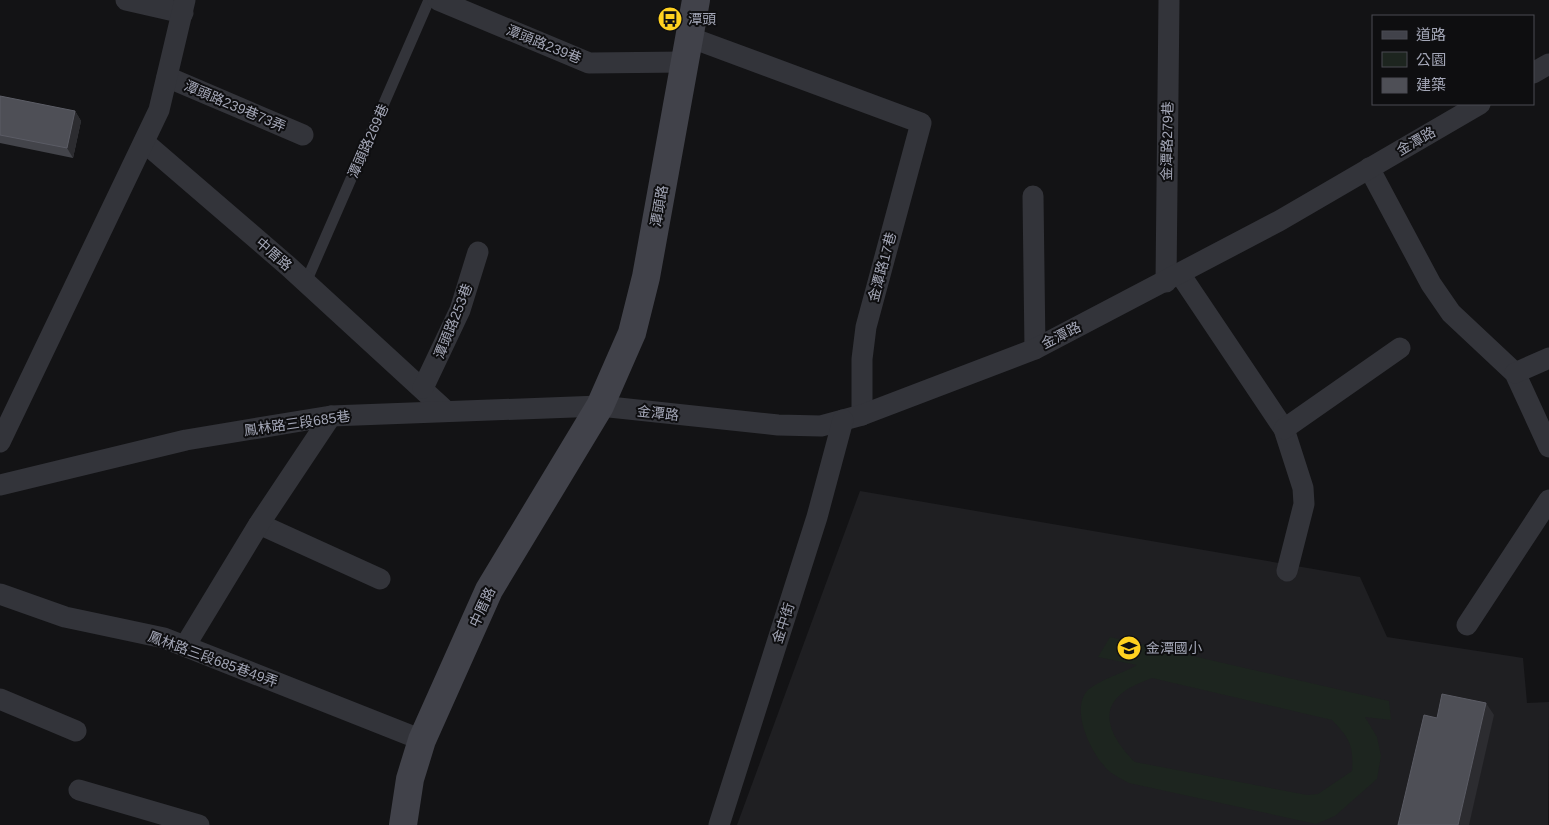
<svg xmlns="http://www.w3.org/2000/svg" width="1549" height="825" viewBox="0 0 1549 825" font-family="Arial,'Noto Sans TC',sans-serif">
<rect width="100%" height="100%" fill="#131315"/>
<!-- built -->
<polygon fill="#1f1f22" points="860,491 1360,577 1387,637 1523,658 1527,703 1549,702 1548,825 737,825"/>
<!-- green -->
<path fill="#1d251f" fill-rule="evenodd" d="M1110,637L1389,701L1391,720L1365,717L1377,737L1381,756L1377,779L1335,816L1316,824L1129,783C1122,779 1115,776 1109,771C1092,756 1068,708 1089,689C1102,679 1123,673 1137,665L1098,657ZM1152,678L1332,720C1349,738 1354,745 1352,771L1318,794L1307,795L1135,762C1119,747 1097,717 1118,697C1127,687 1140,683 1152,678Z"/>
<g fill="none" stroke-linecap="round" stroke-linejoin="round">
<!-- lane -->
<polyline stroke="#33343a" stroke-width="11" points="306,282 429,0"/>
<!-- street -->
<g stroke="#33343a" stroke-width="21">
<polyline points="126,0 183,13"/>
<polyline points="438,0 589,63 685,62"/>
<polyline points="689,37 921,123 866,327 862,359 862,415"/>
<polyline points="1533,73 1549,64"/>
<polyline points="167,77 303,135"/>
<polyline points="144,142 288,266 446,411"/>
<polyline points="1369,168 1431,284 1451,313 1515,373 1549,447"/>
<polyline points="1033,196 1035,349"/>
<polyline points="1180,274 1284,429 1303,488 1304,504 1287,571"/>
<polyline points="1166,282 1169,0"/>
<polyline points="1515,373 1549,358"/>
<polyline points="423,388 460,310 478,252"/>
<polyline points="1284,429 1400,348"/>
<polyline points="0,442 159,110 185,0"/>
<polyline points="0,485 186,440 331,416 600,406 778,425 821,426 862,415 1035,349 1279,221 1480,104"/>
<polyline points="259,524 380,579"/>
<polyline points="0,594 65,617 164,638 422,740"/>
<polyline points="1467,625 1549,500"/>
<polyline points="185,646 259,524 331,416"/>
<polyline points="0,699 76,731"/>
<polyline points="79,790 199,825"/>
<polyline points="719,825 817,517 843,420"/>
</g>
<!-- secondary -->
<polyline stroke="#41424a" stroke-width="28" points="403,825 410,779 422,740 489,590 600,406 632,333 646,277 696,0"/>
</g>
<!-- wall -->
<polygon fill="#43444a" points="0,96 75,111 81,121 73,158 0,143"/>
<!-- shaded-wall -->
<g fill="#2c2c30">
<polygon points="75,111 81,121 73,158 67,148"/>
<polygon points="1486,703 1494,715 1469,825 1458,825"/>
</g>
<!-- building -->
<g fill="#4e4f56" stroke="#5b5c65">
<polygon points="0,96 75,111 67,148 0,135"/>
<polygon points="1442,694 1486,703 1458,825 1398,825 1424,715 1437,718"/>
</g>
<!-- icons -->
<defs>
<symbol id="bus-disc" viewBox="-11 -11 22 22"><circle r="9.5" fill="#ffd120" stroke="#0e0e10"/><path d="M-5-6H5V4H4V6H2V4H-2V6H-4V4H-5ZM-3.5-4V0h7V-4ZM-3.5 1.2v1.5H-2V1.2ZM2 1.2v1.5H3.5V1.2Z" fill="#111"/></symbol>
<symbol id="school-disc" viewBox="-11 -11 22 22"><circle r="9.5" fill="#ffd120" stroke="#0e0e10"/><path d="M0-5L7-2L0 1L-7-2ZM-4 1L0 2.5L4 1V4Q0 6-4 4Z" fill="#111"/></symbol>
</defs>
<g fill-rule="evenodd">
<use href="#bus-disc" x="656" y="5" width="28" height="28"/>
<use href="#school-disc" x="1115" y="634" width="28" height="28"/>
</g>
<g text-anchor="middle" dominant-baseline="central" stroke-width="4" stroke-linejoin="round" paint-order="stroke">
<!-- poi labels -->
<g font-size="14" fill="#a3a6b6" stroke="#0e0e10" text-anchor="start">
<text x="688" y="19">潭頭</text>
<text x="1146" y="648">金潭國小</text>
</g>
<!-- street labels -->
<g font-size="14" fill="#a3a6b6" stroke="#0e0e10">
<text transform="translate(544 44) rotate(22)">潭頭路239巷</text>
<text transform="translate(235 106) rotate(23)">潭頭路239巷73弄</text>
<text transform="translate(368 141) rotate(-66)">潭頭路269巷</text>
<text transform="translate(1167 141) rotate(-89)">金潭路279巷</text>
<text transform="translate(1416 141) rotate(-30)">金潭路</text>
<text transform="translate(659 206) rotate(-80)">潭頭路</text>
<text transform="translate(274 254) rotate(41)">中厝路</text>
<text transform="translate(882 267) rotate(-75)">金潭路17巷</text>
<text transform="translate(453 321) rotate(-68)">潭頭路253巷</text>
<text transform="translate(1061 335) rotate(-27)">金潭路</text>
<text transform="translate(658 413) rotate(6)">金潭路</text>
<text transform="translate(297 423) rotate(-8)">鳳林路三段685巷</text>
<text transform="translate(482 607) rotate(-65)">中厝路</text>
<text transform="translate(783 623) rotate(-72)">金中街</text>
<text transform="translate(213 659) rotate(20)">鳳林路三段685巷49弄</text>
</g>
</g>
<!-- legend -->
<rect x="1372" y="15" width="162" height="90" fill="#0e0e10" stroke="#4a4b52"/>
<rect x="1382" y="31" width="25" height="8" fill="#41424a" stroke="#4a4b52"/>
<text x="1416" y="40" font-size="15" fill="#a3a6b6">道路</text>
<rect x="1382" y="52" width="25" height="15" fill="#1d251f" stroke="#4a4b52"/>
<text x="1416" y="65" font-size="15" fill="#a3a6b6">公園</text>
<rect x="1382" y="78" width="25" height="15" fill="#4e4f56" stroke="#4a4b52"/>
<text x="1416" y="90" font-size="15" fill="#a3a6b6">建築</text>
</svg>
